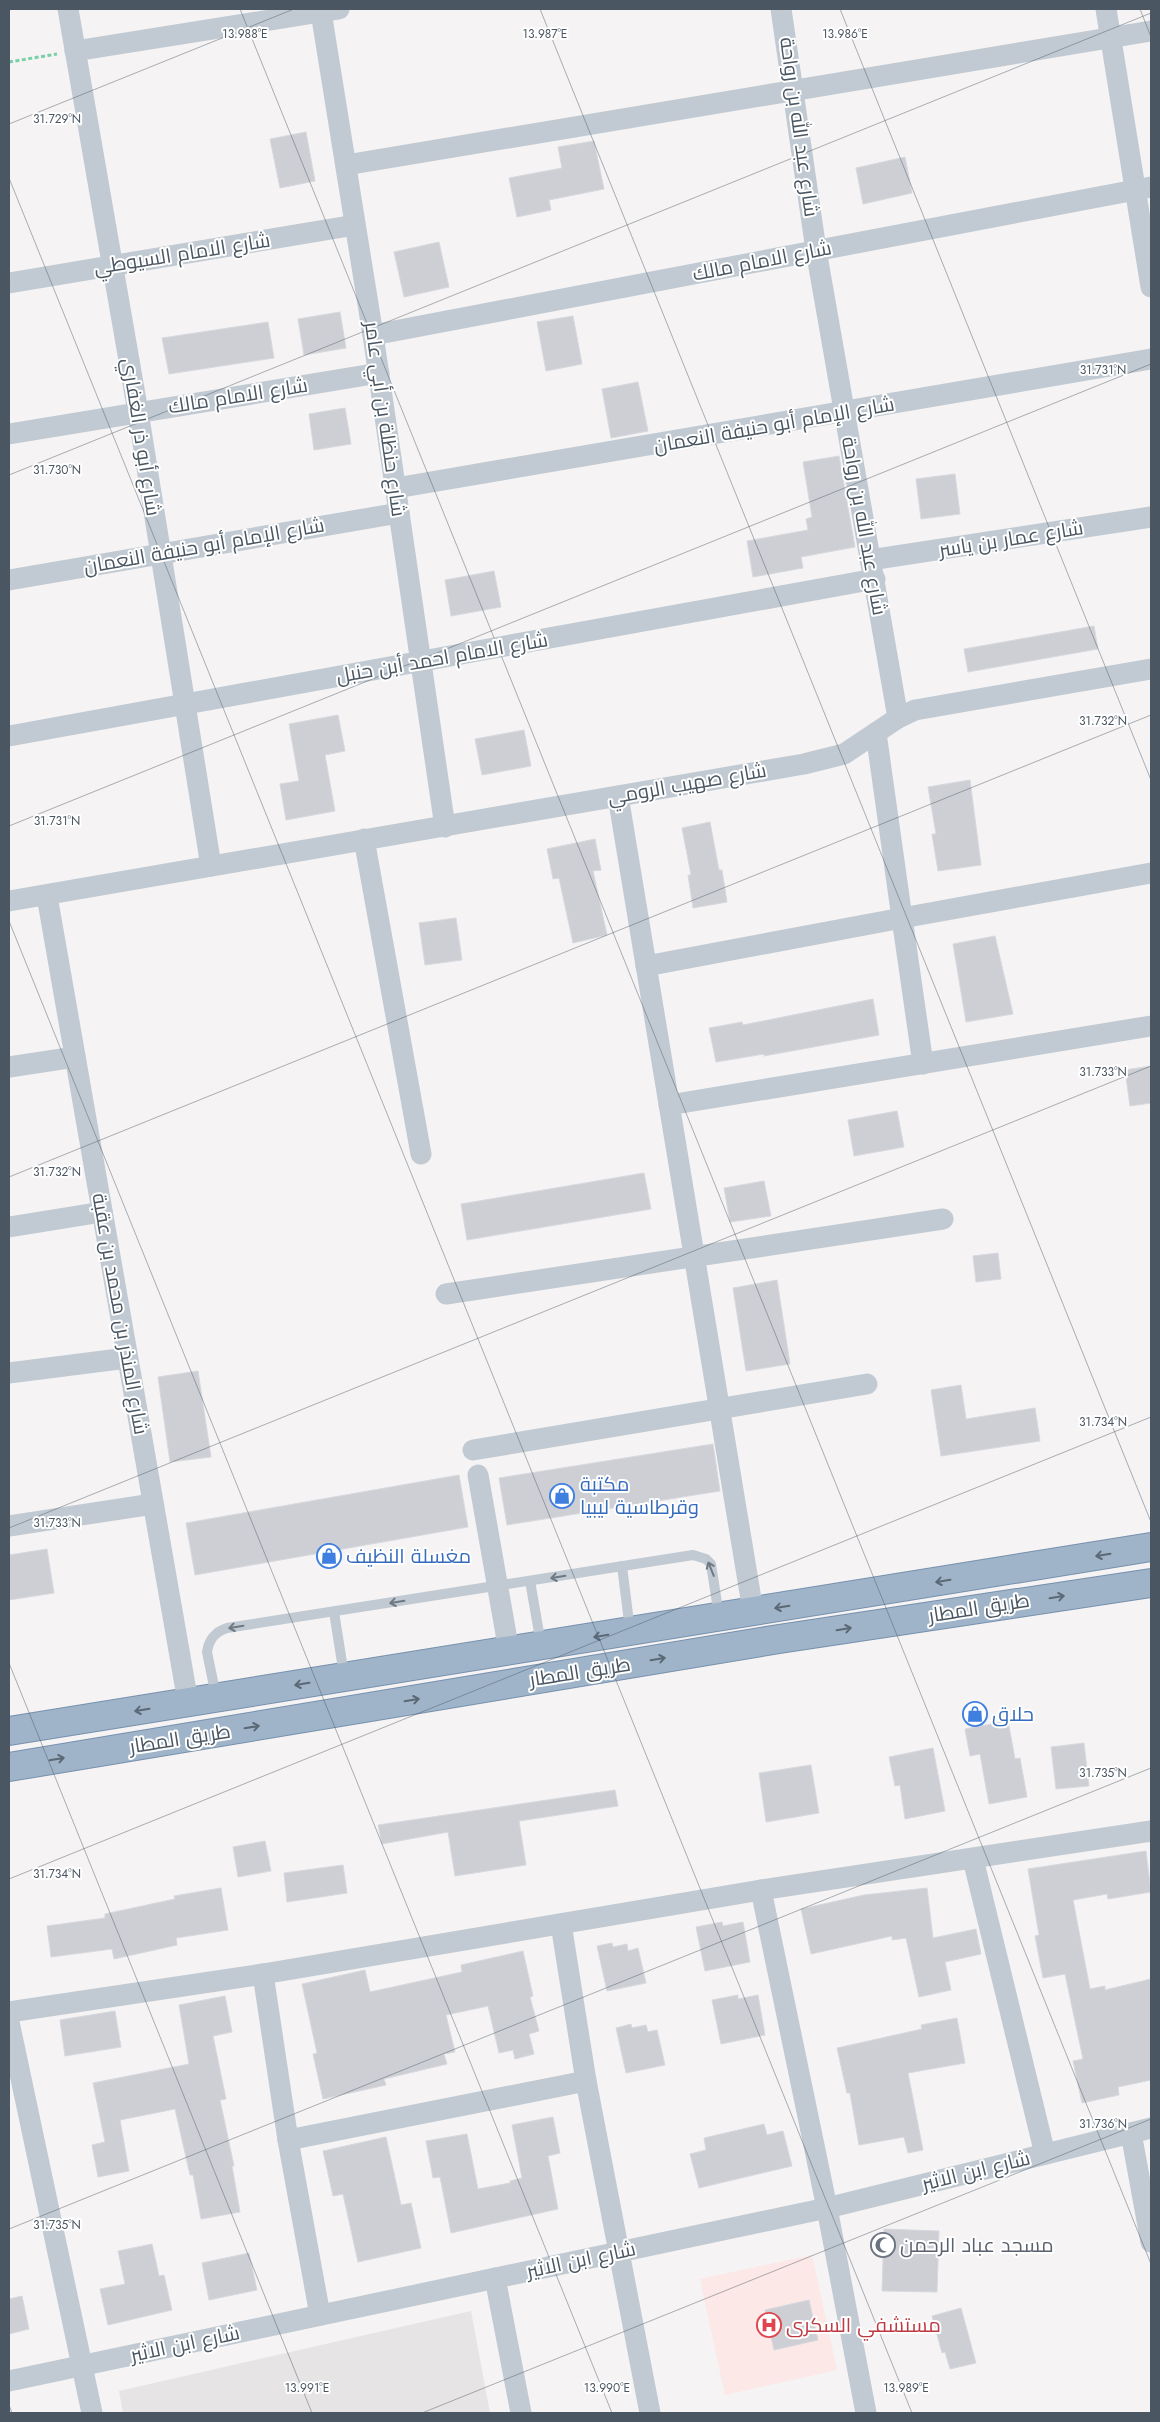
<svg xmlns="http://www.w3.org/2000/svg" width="1160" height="2422" viewBox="0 0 1160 2422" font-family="Jost,Cairo,sans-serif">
<rect width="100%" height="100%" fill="#f5f3f3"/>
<!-- education -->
<polygon fill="#e6e4e5" points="471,2311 490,2413 123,2413 119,2391"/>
<!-- medical -->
<polygon fill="#fce8e6" points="812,2255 837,2370 725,2395 700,2279"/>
<!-- building -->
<g fill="#cdcfd5" stroke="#d7d9de">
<polygon points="306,132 315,181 280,188 270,139"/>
<polygon points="594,141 604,189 549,200 551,210 517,217 509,178 562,168 558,147"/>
<polygon points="905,157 912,193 863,204 856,168"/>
<polygon points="439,242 449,287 404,297 394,252"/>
<polygon points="340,312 346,348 304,355 298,319"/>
<polygon points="573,316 582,364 546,371 537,322"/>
<polygon points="268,322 274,358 169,374 162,338"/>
<polygon points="638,382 648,431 611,438 602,389"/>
<polygon points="345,408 351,444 314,450 309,414"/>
<polygon points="839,456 855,547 801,557 803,568 753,577 747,541 808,530 806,519 812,517 803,462"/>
<polygon points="955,474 960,514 921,519 916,479"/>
<polygon points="494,571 501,607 451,616 445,580"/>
<polygon points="1094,626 1098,649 968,672 964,649"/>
<polygon points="338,715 345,751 325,755 335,811 286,820 280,784 299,781 289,724"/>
<polygon points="524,730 531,766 482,775 475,739"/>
<polygon points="970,780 981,865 938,871 932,834 936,834 928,787"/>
<polygon points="710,822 719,870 722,870 727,902 693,908 688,875 691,875 682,828"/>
<polygon points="595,839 601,870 593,871 607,935 573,943 559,878 553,879 547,849"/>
<polygon points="456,918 462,960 425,965 419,923"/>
<polygon points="995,936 1013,1014 966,1022 953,944"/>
<polygon points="873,999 879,1035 764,1056 764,1054 716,1062 709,1028 742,1022 743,1025"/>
<polygon points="1151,1066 1151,1103 1130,1106 1125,1070"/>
<polygon points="897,1111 904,1147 854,1156 848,1120"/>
<polygon points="644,1173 651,1209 467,1240 461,1204"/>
<polygon points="764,1181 771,1216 730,1222 724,1188"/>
<polygon points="998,1253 1001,1279 976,1282 973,1256"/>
<polygon points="777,1280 790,1364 746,1371 733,1288"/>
<polygon points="198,1371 211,1457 170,1462 158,1377"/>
<polygon points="961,1385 966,1419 1035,1408 1040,1441 941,1456 931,1390"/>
<polygon points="713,1444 720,1491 507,1525 499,1478"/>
<polygon points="459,1475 468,1527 195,1575 186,1523"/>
<polygon points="47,1549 54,1593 9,1600 9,1555"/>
<polygon points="1008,1721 1015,1759 1020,1758 1027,1797 989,1804 980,1754 970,1756 965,1729"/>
<polygon points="1084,1743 1089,1786 1056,1789 1051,1747"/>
<polygon points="933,1748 945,1811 905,1819 900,1785 895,1786 889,1757"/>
<polygon points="811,1765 819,1813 766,1822 759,1773"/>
<polygon points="615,1790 618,1806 519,1821 526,1865 455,1876 448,1832 382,1844 378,1825"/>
<polygon points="265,1841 271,1871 238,1877 233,1847"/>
<polygon points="1146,1851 1151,1892 1108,1899 1107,1894 1073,1900 1090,1989 1105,1986 1105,1990 1151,1979 1151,2080 1118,2087 1119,2095 1082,2103 1073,2061 1083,2059 1065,1974 1043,1978 1035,1936 1039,1935 1028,1869"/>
<polygon points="343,1865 347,1893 287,1902 284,1873"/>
<polygon points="221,1888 228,1930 176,1938 177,1945 114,1959 112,1949 51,1957 47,1926 105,1918 105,1914 175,1899 174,1896"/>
<polygon points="927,1888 933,1938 976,1929 981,1954 945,1962 951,1990 919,1997 906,1938 892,1940 892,1936 811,1954 801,1909 864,1895"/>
<polygon points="722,1922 723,1926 743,1922 750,1962 705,1971 696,1927"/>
<polygon points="612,1943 613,1947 627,1944 628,1951 638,1948 646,1983 607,1991 597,1946"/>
<polygon points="523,1951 533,1996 530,1997 539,2031 529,2034 534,2054 515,2059 513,2050 499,2053 488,2006 446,2015 455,2052 444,2054 447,2064 384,2079 386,2085 323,2099 313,2054 317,2053 302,1984 365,1970 370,1992 462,1972 461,1965"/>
<polygon points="738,1995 738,1999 758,1995 765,2035 721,2044 712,2000"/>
<polygon points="225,1996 232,2032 213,2036 226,2099 220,2100 234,2166 232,2166 240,2212 201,2219 193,2175 190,2175 175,2109 120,2120 129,2171 98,2177 92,2145 105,2142 93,2083 189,2064 179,2005"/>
<polygon points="115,2011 121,2047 65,2056 60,2020"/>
<polygon points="957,2018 965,2063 908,2073 923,2150 908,2153 904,2137 859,2145 850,2093 847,2093 837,2048 922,2029 921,2025"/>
<polygon points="631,2024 632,2028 646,2025 648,2032 657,2030 665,2065 626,2073 616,2028"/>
<polygon points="553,2117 560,2153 548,2156 558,2209 451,2233 440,2177 433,2178 426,2141 467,2134 478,2189 510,2183 510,2181 522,2178 512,2125"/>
<polygon points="764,2124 767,2135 783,2131 792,2166 699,2188 690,2154 706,2150 704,2138"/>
<polygon points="386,2137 401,2205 411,2203 421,2248 358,2262 343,2194 333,2196 323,2151"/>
<polygon points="884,2229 939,2231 937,2292 882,2291"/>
<polygon points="152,2244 159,2276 164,2275 172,2310 108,2325 100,2289 125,2284 118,2251"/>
<polygon points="249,2253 257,2290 209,2300 202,2263"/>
<polygon points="22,2296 29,2329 9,2334 9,2299"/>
<polygon points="809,2300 818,2340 774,2350 765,2310"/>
<polygon points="961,2308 976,2363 950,2369 945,2352 942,2353 932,2316"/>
</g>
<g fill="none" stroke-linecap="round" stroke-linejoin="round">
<defs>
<g id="trunk">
<polyline points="9,1731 1151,1547"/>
<polyline points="9,1767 779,1639 1151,1583"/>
</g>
</defs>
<!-- trunk casing -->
<use href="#trunk" stroke="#7690ad" stroke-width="30"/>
<!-- path -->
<polyline stroke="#7ad0a6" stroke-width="3" stroke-dasharray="4 2.5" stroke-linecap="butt" points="9,62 57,54"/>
<!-- service -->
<g stroke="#c1cad2" stroke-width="10">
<polyline points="622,1566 630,1630"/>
<polyline points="530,1581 541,1644"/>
<polyline points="334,1612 344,1675"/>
<path d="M216,1696L207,1652C209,1639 215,1632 227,1628L693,1555L706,1559L711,1564L719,1616"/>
</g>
<!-- minor -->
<g stroke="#c1cad2" stroke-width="21">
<polyline points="68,9 138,412 211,866"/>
<polyline points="781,9 816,250 898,718"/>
<polyline points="1106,9 1151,287"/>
<polyline points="321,12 373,335 445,827"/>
<polyline points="75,51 339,9"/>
<polyline points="346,165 1151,31"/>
<polyline points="9,283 355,225"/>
<polyline points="373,335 1151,187"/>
<polyline points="9,434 379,373"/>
<polyline points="396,488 1151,359"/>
<polyline points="870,560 1151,517"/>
<polyline points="9,580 399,513"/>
<polyline points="9,736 875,579"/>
<polyline points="618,796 753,1611"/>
<polyline points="364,839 421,1154"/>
<polyline points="47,896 188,1702"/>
<polyline points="9,901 804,764 844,754 898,718 915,710 1151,669"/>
<polyline points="646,966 902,918 876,733"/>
<polyline points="923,1064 902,918 1151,873"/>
<polyline points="9,1067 75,1057"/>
<polyline points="669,1105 1151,1026"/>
<polyline points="9,1227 102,1212"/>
<polyline points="446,1294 943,1219"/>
<polyline points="9,1373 127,1358"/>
<polyline points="473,1450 867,1384"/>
<polyline points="478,1475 509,1651"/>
<polyline points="9,1526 153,1504"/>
<polyline points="973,1859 1045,2154"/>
<polyline points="761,1890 827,2208 866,2413"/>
<polyline points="561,1924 586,2081 650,2413"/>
<polyline points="9,2012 263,1974"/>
<polyline points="9,2022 92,2413"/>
<polyline points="1131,2133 1151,2242"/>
<polyline points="288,2140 586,2081"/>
<polyline points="495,2278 521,2413"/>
<polyline points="320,2315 288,2140 263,1974 761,1890 1151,1831"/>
<polyline points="9,2381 827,2208 1151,2128"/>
</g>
<!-- trunk -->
<use href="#trunk" stroke="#9fb4c9" stroke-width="28"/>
</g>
<!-- one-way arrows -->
<defs><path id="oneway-shaft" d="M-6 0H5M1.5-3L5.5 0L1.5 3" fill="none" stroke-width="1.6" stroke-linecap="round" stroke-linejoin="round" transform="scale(1.25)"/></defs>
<g stroke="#5b6976">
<use href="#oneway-shaft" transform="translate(1103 1555) rotate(171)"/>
<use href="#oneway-shaft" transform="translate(943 1581) rotate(171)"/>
<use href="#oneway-shaft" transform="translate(1057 1597) rotate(-9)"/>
<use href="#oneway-shaft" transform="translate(782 1607) rotate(171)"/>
<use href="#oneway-shaft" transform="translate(844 1629) rotate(-9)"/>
<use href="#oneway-shaft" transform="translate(601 1636) rotate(171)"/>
<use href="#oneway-shaft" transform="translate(658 1659) rotate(-9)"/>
<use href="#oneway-shaft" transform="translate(302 1684) rotate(171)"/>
<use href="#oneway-shaft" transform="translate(412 1700) rotate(-9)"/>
<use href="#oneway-shaft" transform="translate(142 1710) rotate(171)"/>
<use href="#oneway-shaft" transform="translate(252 1727) rotate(-9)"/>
<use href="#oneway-shaft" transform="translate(57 1759) rotate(-10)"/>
</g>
<g stroke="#6e7983">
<use href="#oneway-shaft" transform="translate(711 1569) rotate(-112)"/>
<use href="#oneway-shaft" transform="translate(558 1577) rotate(171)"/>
<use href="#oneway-shaft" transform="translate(397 1602) rotate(171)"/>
<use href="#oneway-shaft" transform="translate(236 1627) rotate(171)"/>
</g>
<!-- ticks -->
<path fill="none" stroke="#4a5661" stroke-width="1" stroke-opacity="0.45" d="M240,9L1151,2264M540,9L1151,1522M840,9L1151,780M1140,9L1151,37M9,124L294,9M9,178L912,2413M9,475L1151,13M9,826L1151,364M9,921L612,2413M9,1177L1151,715M9,1528L1151,1066M9,1663L312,2413M9,1879L1151,1417M9,2229L1151,1768M9,2405L12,2413M422,2413L1151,2119"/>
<!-- icons -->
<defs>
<symbol id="shop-ring" viewBox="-11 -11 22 22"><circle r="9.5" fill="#fff" stroke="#3f7fe0" stroke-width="1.5"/><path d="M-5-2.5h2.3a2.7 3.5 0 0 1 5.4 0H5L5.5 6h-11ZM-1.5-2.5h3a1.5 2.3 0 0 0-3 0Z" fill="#3f7fe0"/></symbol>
<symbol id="mosque-ring" viewBox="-11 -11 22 22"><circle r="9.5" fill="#fff" stroke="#6b7280" stroke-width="1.5"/><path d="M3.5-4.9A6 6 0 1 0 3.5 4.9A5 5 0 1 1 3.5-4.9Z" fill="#6b7280"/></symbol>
<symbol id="hospital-ring" viewBox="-11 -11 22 22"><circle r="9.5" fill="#fff" stroke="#e0444e" stroke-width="1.5"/><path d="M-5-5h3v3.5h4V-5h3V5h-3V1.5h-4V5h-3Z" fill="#e0444e"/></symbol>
</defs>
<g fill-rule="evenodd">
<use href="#shop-ring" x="548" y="1482" width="28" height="28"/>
<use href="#shop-ring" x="315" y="1542" width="28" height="28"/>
<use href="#shop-ring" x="961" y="1700" width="28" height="28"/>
<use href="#mosque-ring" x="869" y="2231" width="28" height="28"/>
<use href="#hospital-ring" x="755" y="2311" width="28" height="28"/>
</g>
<g text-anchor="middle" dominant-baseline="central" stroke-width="4" stroke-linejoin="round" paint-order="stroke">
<!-- street labels -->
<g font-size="20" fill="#4a5661" stroke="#fff">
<text transform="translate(799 127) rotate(82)">شارع عبد الله بن رواحة</text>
<text transform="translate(182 254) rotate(-9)">شارع الامام السيوطي</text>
<text transform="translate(762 261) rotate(-11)">شارع الامام مالك</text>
<text transform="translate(238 396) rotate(-9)">شارع الامام مالك</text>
<text transform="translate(385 419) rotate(82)">شارع حنظلة بن أبي عامر</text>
<text transform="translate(774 425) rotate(-10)">شارع الإمام أبو حنيفة النعمان</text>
<text transform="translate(141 437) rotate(81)">شارع أبو ذر الغفاري</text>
<text transform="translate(864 526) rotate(80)">شارع عبد الله بن رواحة</text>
<text transform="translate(1011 539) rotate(-9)">شارع عمار بن ياسر</text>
<text transform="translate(204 546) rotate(-10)">شارع الإمام أبو حنيفة النعمان</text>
<text transform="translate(442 658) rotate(-10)">شارع الامام احمد أبن حنبل</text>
<text transform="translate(687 784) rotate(-10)">شارع صهيب الرومي</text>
<text transform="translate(120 1314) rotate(80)">شارع المنذر بن محمد بن عقبة</text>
<text transform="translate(979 1608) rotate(-9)">طريق المطار</text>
<text transform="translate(580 1672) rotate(-9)">طريق المطار</text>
<text transform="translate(180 1739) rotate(-9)">طريق المطار</text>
<text transform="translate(976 2171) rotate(-14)">شارع ابن الاثير</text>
<text transform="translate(581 2260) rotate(-12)">شارع ابن الاثير</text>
<text transform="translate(185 2344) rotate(-12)">شارع ابن الاثير</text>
</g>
<!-- shop labels -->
<g font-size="20" fill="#366cbe" stroke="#fff" text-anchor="start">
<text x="580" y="1484">مكتبة<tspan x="580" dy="23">وقرطاسية ليبيا</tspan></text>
<text x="346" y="1556">مغسلة النظيف</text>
<text x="992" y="1714">حلاق</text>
</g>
<!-- worship labels -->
<g font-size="20" fill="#5b616d" stroke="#fff" text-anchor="start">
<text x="900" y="2245">مسجد عباد الرحمن</text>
</g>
<!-- health labels -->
<g font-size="20" fill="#be3a42" stroke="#fff" text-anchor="start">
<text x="786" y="2325">مستشفي السكرى</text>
</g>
</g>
<g font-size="12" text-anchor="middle" fill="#4a5661" stroke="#fff" stroke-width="4" stroke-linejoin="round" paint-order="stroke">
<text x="245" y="38">13.988°E</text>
<text x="845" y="38">13.986°E</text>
<text x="545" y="38">13.987°E</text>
<text x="57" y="123">31.729°N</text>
<text x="1103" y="374">31.731°N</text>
<text x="57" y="474">31.730°N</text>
<text x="1103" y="725">31.732°N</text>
<text x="57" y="825">31.731°N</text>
<text x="1103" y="1076">31.733°N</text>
<text x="57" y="1176">31.732°N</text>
<text x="1103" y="1426">31.734°N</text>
<text x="57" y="1527">31.733°N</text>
<text x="1103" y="1777">31.735°N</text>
<text x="57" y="1878">31.734°N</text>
<text x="1103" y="2128">31.736°N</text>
<text x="57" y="2229">31.735°N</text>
<text x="307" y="2392">13.991°E</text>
<text x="607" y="2392">13.990°E</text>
<text x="906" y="2392">13.989°E</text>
</g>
<!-- border -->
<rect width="1160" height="2422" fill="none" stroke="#4a5661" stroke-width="20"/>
</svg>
